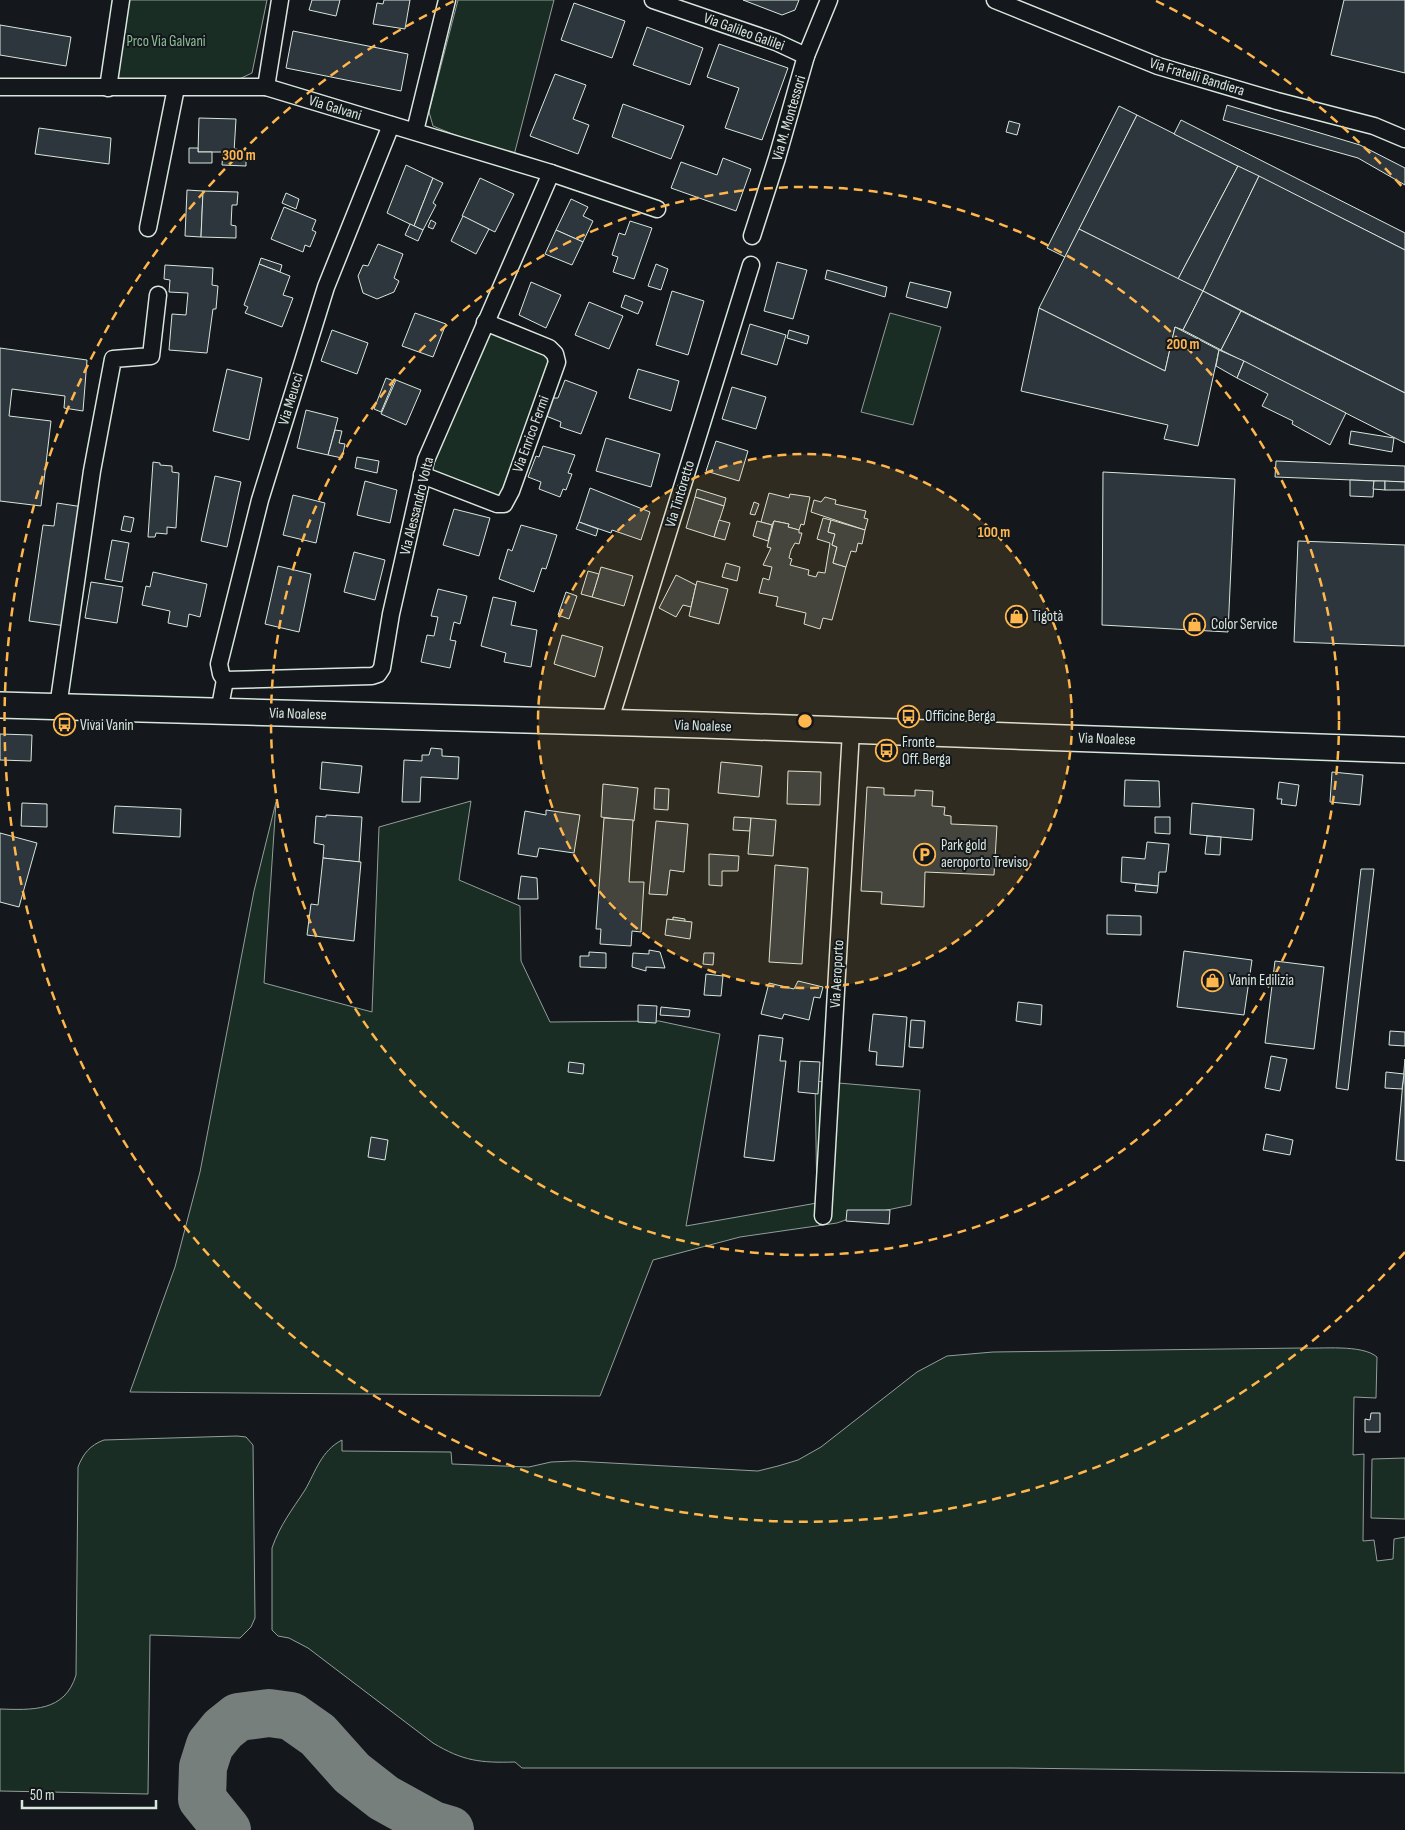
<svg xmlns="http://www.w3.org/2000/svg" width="1405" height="1830" viewBox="0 0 1405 1830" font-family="'Sofia Sans Condensed',sans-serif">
<rect width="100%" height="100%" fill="#14181c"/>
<!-- green -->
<g fill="#1a2d24" stroke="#939e99">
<polygon points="128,0 267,0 252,73 235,81 120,83 116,79"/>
<polygon points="458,0 554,0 513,159 433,126 429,112"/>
<polygon points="890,313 941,327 913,425 861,412"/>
<polygon points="488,327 548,353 551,361 501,493 495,500 428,472"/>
<polygon points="471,801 459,880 520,906 521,961 550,1022 659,1021 720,1034 686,1226 817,1203 815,1081 920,1090 911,1205 854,1217 837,1223 740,1237 653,1260 600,1396 130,1392 175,1267 200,1172 254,891 276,802 264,983 372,1012 379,827"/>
<path d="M1302,1348C1321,1349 1362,1344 1377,1357L1376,1398L1354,1397L1353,1455L1364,1454L1363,1541L1374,1540L1377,1561L1393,1559L1394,1539L1405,1537V1773L1012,1768H522L515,1762C480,1763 463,1761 433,1743L308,1648L289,1638L278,1636L272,1630V1548C280,1525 292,1510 305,1490C316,1471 321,1451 342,1440V1451L451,1452L452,1464L529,1467L551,1462L574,1461L758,1471L778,1466L798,1460L821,1447L917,1372L947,1356L993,1352Z"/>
<path d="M237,1436L246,1437L253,1445L255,1618L251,1627L240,1638L150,1635L148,1794L0,1791V1709C32,1710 65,1712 76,1675L78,1467C83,1454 90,1445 104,1440Z"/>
<polygon points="1405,1458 1405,1519 1371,1518 1372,1459"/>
</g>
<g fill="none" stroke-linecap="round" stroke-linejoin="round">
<!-- taxiway -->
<polyline stroke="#767f7c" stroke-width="48" points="227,1830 202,1799 203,1767 210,1745 223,1729 238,1717 269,1713 291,1716 318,1735 352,1773 384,1798 433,1825 450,1830"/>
</g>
<!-- building -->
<g fill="#2c363c" stroke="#d8e6dc">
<polygon points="312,0 340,0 336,16 309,10"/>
<polygon points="384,0 410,0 405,29 373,24 377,3 383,4"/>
<polygon points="743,0 799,0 795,10 782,15"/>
<polygon points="1344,0 1405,0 1405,73 1331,55"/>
<polygon points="574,3 625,21 612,58 561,40"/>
<polygon points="0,25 71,37 66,66 0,55"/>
<polygon points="647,27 703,48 690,85 633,65"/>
<polygon points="293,31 408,54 401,91 286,68"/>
<polygon points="719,44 788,68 762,140 725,128 739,88 707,77"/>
<polygon points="555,74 586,85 573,119 589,125 578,154 530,136"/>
<polygon points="623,104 684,126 671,159 612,137"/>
<polygon points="1227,105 1360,145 1405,168 1405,185 1358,158 1223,120"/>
<polygon points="1119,106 1137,115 1065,257 1047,248"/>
<polygon points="1137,115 1238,166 1178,279 1079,229"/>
<polygon points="199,118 236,119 234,152 198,152"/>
<polygon points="1181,120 1405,233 1405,250 1174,134"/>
<polygon points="1009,121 1020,124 1017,135 1006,132"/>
<polygon points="39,128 111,138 109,164 35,154"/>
<polygon points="189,148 198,148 198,152 212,152 212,163 189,163"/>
<polygon points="234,149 246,150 246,166 222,165 223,152 234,152"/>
<polygon points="723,158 751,169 736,211 671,188 681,162 717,175"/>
<polygon points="406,165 433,178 414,226 387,213"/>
<polygon points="1238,166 1259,176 1203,291 1178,279"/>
<polygon points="1259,176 1405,250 1405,393 1203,291"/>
<polygon points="433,178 443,183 433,203 436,205 423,230 414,226"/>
<polygon points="480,178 514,194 495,232 462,216"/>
<polygon points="187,190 203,191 201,237 185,236"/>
<polygon points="203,191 238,192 237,205 232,205 231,225 236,226 236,238 201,237"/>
<polygon points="286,193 299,199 296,209 282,203"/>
<polygon points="571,199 588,207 583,216 593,221 583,242 556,230"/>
<polygon points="284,207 316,220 312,230 316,232 310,247 305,245 303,252 271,239"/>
<polygon points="463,216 489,229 476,254 451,241"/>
<polygon points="431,220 436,223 433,229 428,227"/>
<polygon points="630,221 652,228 634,279 613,272 618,257 612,255 619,233 625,235"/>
<polygon points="410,224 423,230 418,241 405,235"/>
<polygon points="1079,229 1203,291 1183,330 1175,327 1165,371 1039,308"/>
<polygon points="556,230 583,242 572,265 545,254"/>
<polygon points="378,244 403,254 394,278 399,281 394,292 377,299 363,293 358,276 363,265 368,266"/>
<polygon points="261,258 282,265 280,272 259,264"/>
<polygon points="777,262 807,270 793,319 764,311"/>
<polygon points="259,264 290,276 283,295 293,298 282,327 245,313 248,307 244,305"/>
<polygon points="656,264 668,269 661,290 648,286"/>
<polygon points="165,265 213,268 212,285 218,286 216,309 213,309 207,353 169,350 172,314 186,315 188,293 169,292 170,280 164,279"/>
<polygon points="827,270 887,287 885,297 825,279"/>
<polygon points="531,282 561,295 546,328 519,315"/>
<polygon points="910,282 951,292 947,308 906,297"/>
<polygon points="672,291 704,301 688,355 656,345"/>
<polygon points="1203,291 1241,311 1221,350 1183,330"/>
<polygon points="625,295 643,302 638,314 621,307"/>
<polygon points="589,302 623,316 609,349 575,335"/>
<polygon points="1039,308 1165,371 1175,327 1219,350 1198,446 1164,439 1168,425 1021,391"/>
<polygon points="1241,311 1405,393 1405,443 1221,350"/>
<polygon points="415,313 446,324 433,357 402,346"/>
<polygon points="750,324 786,335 777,365 741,354"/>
<polygon points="332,330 368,343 357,374 321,361"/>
<polygon points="789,330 809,336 807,344 787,338"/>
<polygon points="0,348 87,360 83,411 64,408 65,396 12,389 9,416 51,421 41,506 0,501"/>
<polygon points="1219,350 1244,361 1237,378 1216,366"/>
<polygon points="1244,361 1346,413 1330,445 1292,424 1293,421 1262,406 1268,394 1237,378"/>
<polygon points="227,369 262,378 249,440 213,431"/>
<polygon points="638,369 679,381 671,411 629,398"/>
<polygon points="386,378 394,381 381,412 374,409"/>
<polygon points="396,380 421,390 406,425 381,414"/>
<polygon points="565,380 597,392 581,434 560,427 561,422 546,416 553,398 558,398"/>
<polygon points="732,387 766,397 756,429 722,419"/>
<polygon points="306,410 338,418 328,455 297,448"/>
<polygon points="335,430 342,431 339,443 345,444 342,458 328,455"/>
<polygon points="1351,431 1394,438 1392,452 1349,444"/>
<polygon points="606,438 660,454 651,487 596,471"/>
<polygon points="716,441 748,451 739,481 706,471"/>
<polygon points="543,446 575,455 568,473 572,474 566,490 563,489 560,497 539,489 541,482 528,477 536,456 539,457"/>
<polygon points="357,457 379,461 377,473 355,468"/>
<polygon points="1276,461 1405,466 1405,482 1275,477"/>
<polygon points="153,462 160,463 160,465 172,466 172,472 179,473 176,528 167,527 167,534 156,533 155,537 148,537"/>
<polygon points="1103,472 1235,479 1228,632 1102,625"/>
<polygon points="215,476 241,482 227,547 201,541"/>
<polygon points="1350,480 1374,481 1373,497 1350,496"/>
<polygon points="365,481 397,490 390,523 357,515"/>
<polygon points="1374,481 1385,481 1385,490 1373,489"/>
<polygon points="1385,481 1405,482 1405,490 1385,490"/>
<polygon points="590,488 650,512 641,540 612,530 611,533 579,522"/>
<polygon points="697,489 726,498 724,506 695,497"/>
<polygon points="769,493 789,498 790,494 810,497 804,525 801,524 799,530 788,527 789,524 774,521 772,525 761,522"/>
<polygon points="293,495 325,503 316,543 283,535"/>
<polygon points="695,497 724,506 714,537 686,528"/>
<polygon points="825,497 836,500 835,504 866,511 864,518 868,519 865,530 811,512 814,500 821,502"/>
<polygon points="754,502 759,504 755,515 750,514"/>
<polygon points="57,503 83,507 66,626 29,621 43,525 54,526"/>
<polygon points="454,509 490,518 479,556 443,545"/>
<polygon points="124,516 134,518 131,532 121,530"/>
<polygon points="823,518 831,520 828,532 835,534 832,545 837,547 833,563 846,567 832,620 823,618 820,629 804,624 806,613 776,606 778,597 759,593 763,578 769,580 772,567 763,565 771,548 767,547 774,521 789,524 788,527 799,530 799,533 802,533 799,544 795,543 791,550 789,558 792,559 790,565 809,570 808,575 816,577 818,572 825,573 830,543 817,539"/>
<polygon points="719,520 730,523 725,540 714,537"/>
<polygon points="831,520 865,530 862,544 858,543 856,552 851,551 846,567 833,563 837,547 832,545 835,534 828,532"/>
<polygon points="757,521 772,525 768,541 753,536"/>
<polygon points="579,522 598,529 596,536 576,529"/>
<polygon points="521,525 557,535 546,569 542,568 534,592 499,579 508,549 512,551"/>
<polygon points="112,540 129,543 122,582 105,579"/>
<polygon points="1298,541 1405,545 1405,646 1294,642"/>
<polygon points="354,552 385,560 375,600 344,592"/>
<polygon points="726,563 740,567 737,581 722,577"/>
<polygon points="278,566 311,574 299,632 265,624"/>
<polygon points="601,567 633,576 624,606 592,597"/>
<polygon points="588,571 599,574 592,597 581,594"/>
<polygon points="153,572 207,584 200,617 189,614 187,627 168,623 170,611 142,605 146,586 150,587"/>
<polygon points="676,575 696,585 691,607 683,605 676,617 659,608"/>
<polygon points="697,581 728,589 719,624 689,616"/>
<polygon points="91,582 123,587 117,623 85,618"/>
<polygon points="438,589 467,596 460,624 454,622 450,640 456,641 450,668 421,662 427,635 434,636 438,617 431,616"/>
<polygon points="566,592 577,596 569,619 558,615"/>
<polygon points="493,597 516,602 511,625 537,630 531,667 504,662 506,653 481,646"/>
<polygon points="562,635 603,647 595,677 554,664"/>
<polygon points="0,734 32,735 31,761 0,760"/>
<polygon points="431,748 442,749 442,756 459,757 458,779 421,777 420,802 402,802 404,760 422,761 422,755 429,755"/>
<polygon points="322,762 362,766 359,793 320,789"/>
<polygon points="721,762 762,766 759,797 718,793"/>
<polygon points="788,771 821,772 820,805 787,804"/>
<polygon points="1332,772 1363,775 1360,805 1330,802"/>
<polygon points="1125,780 1159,781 1160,807 1124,806"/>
<polygon points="1279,782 1299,785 1296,806 1281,804 1282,799 1277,799"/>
<polygon points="603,784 638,788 634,821 601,817"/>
<polygon points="867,787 884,788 884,795 915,796 915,790 933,791 932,806 945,807 944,815 951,816 951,824 997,826 994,875 925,872 924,907 881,904 882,892 861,891"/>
<polygon points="655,788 669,789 668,810 654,809"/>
<polygon points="22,803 47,804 47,827 21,826"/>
<polygon points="1192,803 1254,809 1252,840 1190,834"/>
<polygon points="115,806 181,809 180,837 113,833"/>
<polygon points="546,810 580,815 574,853 539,848 537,857 518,854 525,811 546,815"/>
<polygon points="326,815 362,817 359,862 323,858 324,845 314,843 316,816 326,817"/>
<polygon points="734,817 751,818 750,831 733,830"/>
<polygon points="1155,817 1170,817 1170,834 1155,833"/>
<polygon points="604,818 633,820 629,882 644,882 641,932 632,931 631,946 600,944 601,929 596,929"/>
<polygon points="751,818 776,820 773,856 748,854"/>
<polygon points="656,821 688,824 684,872 670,870 667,895 649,894"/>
<polygon points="0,833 37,843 19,907 0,902"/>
<polygon points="1207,836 1221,837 1220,855 1205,854"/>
<polygon points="1147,842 1169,844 1166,872 1159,872 1158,886 1121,882 1122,857 1145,859"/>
<polygon points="709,854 739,856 738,871 722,871 722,886 709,885"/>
<polygon points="323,858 361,862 354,941 307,935 311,904 318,905"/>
<polygon points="775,865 808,868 802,964 769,962"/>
<polygon points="1361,869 1374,869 1348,1090 1336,1088"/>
<polygon points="521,876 537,878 538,899 518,899"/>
<polygon points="1136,884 1158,886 1157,893 1135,891"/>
<polygon points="1107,915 1141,916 1141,935 1107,934"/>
<polygon points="673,917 685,919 684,934 672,933"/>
<polygon points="667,919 692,922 690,939 665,935"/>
<polygon points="649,950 660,952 665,968 646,967 646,971 632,967 633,953 649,954"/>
<polygon points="1184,951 1252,960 1244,1015 1177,1007"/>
<polygon points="589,952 606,953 606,968 580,967 580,956 589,956"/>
<polygon points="704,953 714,953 713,965 703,964"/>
<polygon points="1275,961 1324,967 1314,1049 1265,1043"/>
<polygon points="706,974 723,976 721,996 704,995"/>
<polygon points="798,981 823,987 820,998 814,997 809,1020 784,1014 782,1019 761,1014 769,983 794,989"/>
<polygon points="1018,1002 1042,1005 1041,1025 1016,1021"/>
<polygon points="638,1005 657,1006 656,1023 638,1022"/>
<polygon points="661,1007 690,1010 689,1017 660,1015"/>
<polygon points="873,1014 907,1017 903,1067 876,1065 877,1052 869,1051"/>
<polygon points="911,1020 925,1021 923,1048 909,1047"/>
<polygon points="1390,1031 1405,1032 1405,1046 1389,1045"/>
<polygon points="759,1035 783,1038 780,1061 786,1061 774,1161 744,1157"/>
<polygon points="1271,1056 1287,1059 1280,1091 1265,1088"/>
<polygon points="1405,1059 1405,1161 1396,1160"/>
<polygon points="800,1061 820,1062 818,1094 798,1092"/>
<polygon points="569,1062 584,1064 583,1074 568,1072"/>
<polygon points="1386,1072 1404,1074 1402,1089 1385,1088"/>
<polygon points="1266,1134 1293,1140 1290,1155 1263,1150"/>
<polygon points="371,1137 388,1140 385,1160 368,1157"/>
<polygon points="847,1210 890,1210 889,1224 846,1221"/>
<polygon points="1371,1413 1380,1413 1380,1432 1365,1432 1365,1419 1370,1420"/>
</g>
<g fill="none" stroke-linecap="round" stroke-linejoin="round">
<defs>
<g id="minor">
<polyline points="653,0 776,42 806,56"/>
<polyline points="995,0 1158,66 1277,101 1374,126 1405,139"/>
<polyline points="0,87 266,87 551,173 657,209"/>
<polyline points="266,87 280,0"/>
<polyline points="108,88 121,0"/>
<polyline points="415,131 447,0"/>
<polyline points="148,228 176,88"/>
<polyline points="752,236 777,158 806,56 829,0"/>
<polyline points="422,475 497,504 504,504 511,491 557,362 555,354 549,348 485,322"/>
<polyline points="225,680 372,676 378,674 382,668 391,614 426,460 551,173"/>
<polyline points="225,680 221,674 219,664 260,500 326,287 391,125"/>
<polyline points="58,707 92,471 113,359 151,356 158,295"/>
<polyline points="219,712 225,680"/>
<polyline points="609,723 751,265"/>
<polyline points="823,1216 851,731"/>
</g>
<polyline id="primary" points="0,705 703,725 1405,750"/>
</defs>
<!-- minor casing -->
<use href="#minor" stroke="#d8e6dc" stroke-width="19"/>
<!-- primary casing -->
<use href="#primary" stroke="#d8e6dc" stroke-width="28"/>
<!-- minor -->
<use href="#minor" stroke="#14181c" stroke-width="16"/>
<!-- primary -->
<use href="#primary" stroke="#14181c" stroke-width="25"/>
</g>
<!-- distance rings -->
<circle cx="805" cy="721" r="267" fill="#ffb74d" fill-opacity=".12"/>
<g fill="none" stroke="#ffb74d" stroke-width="2.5" stroke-dasharray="9 6">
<circle cx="805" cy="721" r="267"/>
<circle cx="805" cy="721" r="534"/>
<path d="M1405 1252A801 801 0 1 1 454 1M1156 1A801 801 0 0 1 1405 190"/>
</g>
<!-- icons -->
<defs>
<symbol id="shop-ring" viewBox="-11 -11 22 22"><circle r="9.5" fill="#14181c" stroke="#ffb74d" stroke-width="1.5"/><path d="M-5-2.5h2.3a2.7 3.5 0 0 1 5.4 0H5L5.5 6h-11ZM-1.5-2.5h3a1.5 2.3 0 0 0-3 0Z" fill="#ffb74d"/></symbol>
<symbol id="bus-ring" viewBox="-11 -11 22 22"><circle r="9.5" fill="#14181c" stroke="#ffb74d" stroke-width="1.5"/><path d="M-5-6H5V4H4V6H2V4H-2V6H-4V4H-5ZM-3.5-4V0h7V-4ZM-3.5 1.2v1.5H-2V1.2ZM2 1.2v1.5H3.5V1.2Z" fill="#ffb74d"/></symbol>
<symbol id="parking-ring" viewBox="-11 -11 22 22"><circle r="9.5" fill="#14181c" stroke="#ffb74d" stroke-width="1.5"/><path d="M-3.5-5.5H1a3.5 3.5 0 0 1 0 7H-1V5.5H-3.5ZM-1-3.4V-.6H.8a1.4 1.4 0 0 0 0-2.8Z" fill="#ffb74d"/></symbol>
</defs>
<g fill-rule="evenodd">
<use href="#shop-ring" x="1004" y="604" width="25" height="25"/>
<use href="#shop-ring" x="1182" y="612" width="25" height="25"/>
<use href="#bus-ring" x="896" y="704" width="25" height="25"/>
<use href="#bus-ring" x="52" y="712" width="25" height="25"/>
<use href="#bus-ring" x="874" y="738" width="25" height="25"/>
<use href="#parking-ring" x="912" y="842" width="25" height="25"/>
<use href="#shop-ring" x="1200" y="968" width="25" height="25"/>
</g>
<g text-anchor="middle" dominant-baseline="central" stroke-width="4" stroke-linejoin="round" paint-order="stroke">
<!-- street labels -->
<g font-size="15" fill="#d8e6dc" stroke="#14181c">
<text transform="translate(744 32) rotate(20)">Via Galileo Galilei</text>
<text transform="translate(1197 77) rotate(17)">Via Fratelli Bandiera</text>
<text transform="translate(335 108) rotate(17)">Via Galvani</text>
<text transform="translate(789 118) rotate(-74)">Via M. Montessori</text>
<text transform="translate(291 399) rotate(-73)">Via Meucci</text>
<text transform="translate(531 434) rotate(-70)">Via Enrico Fermi</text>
<text transform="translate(680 494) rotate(-73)">Via Tintoretto</text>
<text transform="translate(417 506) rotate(-76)">Via Alessandro Volta</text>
<text transform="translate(298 714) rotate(2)">Via Noalese</text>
<text transform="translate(703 726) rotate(2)">Via Noalese</text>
<text transform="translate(1107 739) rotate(2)">Via Noalese</text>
<text transform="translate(837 974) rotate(-87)">Via Aeroporto</text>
</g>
<!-- park labels -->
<g font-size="15" fill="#8ac095" stroke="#14181c">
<text x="166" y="41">Prco Via Galvani</text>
</g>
<!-- poi labels -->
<g font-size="15" fill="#d8e6dc" stroke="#14181c" text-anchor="start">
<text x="1032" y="616">Tigotà</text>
<text x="1211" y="624">Color Service</text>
<text x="925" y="716">Officine Berga</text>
<text x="80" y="725">Vivai Vanin</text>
<text x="902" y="742">Fronte<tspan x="902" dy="17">Off. Berga</tspan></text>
<text x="941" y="845">Park gold<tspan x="941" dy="17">aeroporto Treviso</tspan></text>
<text x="1229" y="980">Vanin Edilizia</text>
</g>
</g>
<circle cx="805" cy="721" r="8" fill="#ffb74d" stroke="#14181c" stroke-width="2.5"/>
<g font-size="15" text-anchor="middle" font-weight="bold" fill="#ffb74d" stroke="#14181c" stroke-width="4" stroke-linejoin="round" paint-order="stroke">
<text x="239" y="160">300 m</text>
<text x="1183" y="349">200 m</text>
<text x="994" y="537">100 m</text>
</g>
<!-- scale -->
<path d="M22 1800v8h134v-8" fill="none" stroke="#d8e6dc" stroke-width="2.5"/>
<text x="30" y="1800" font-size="15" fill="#d8e6dc" stroke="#14181c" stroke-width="4" paint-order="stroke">50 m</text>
</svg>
